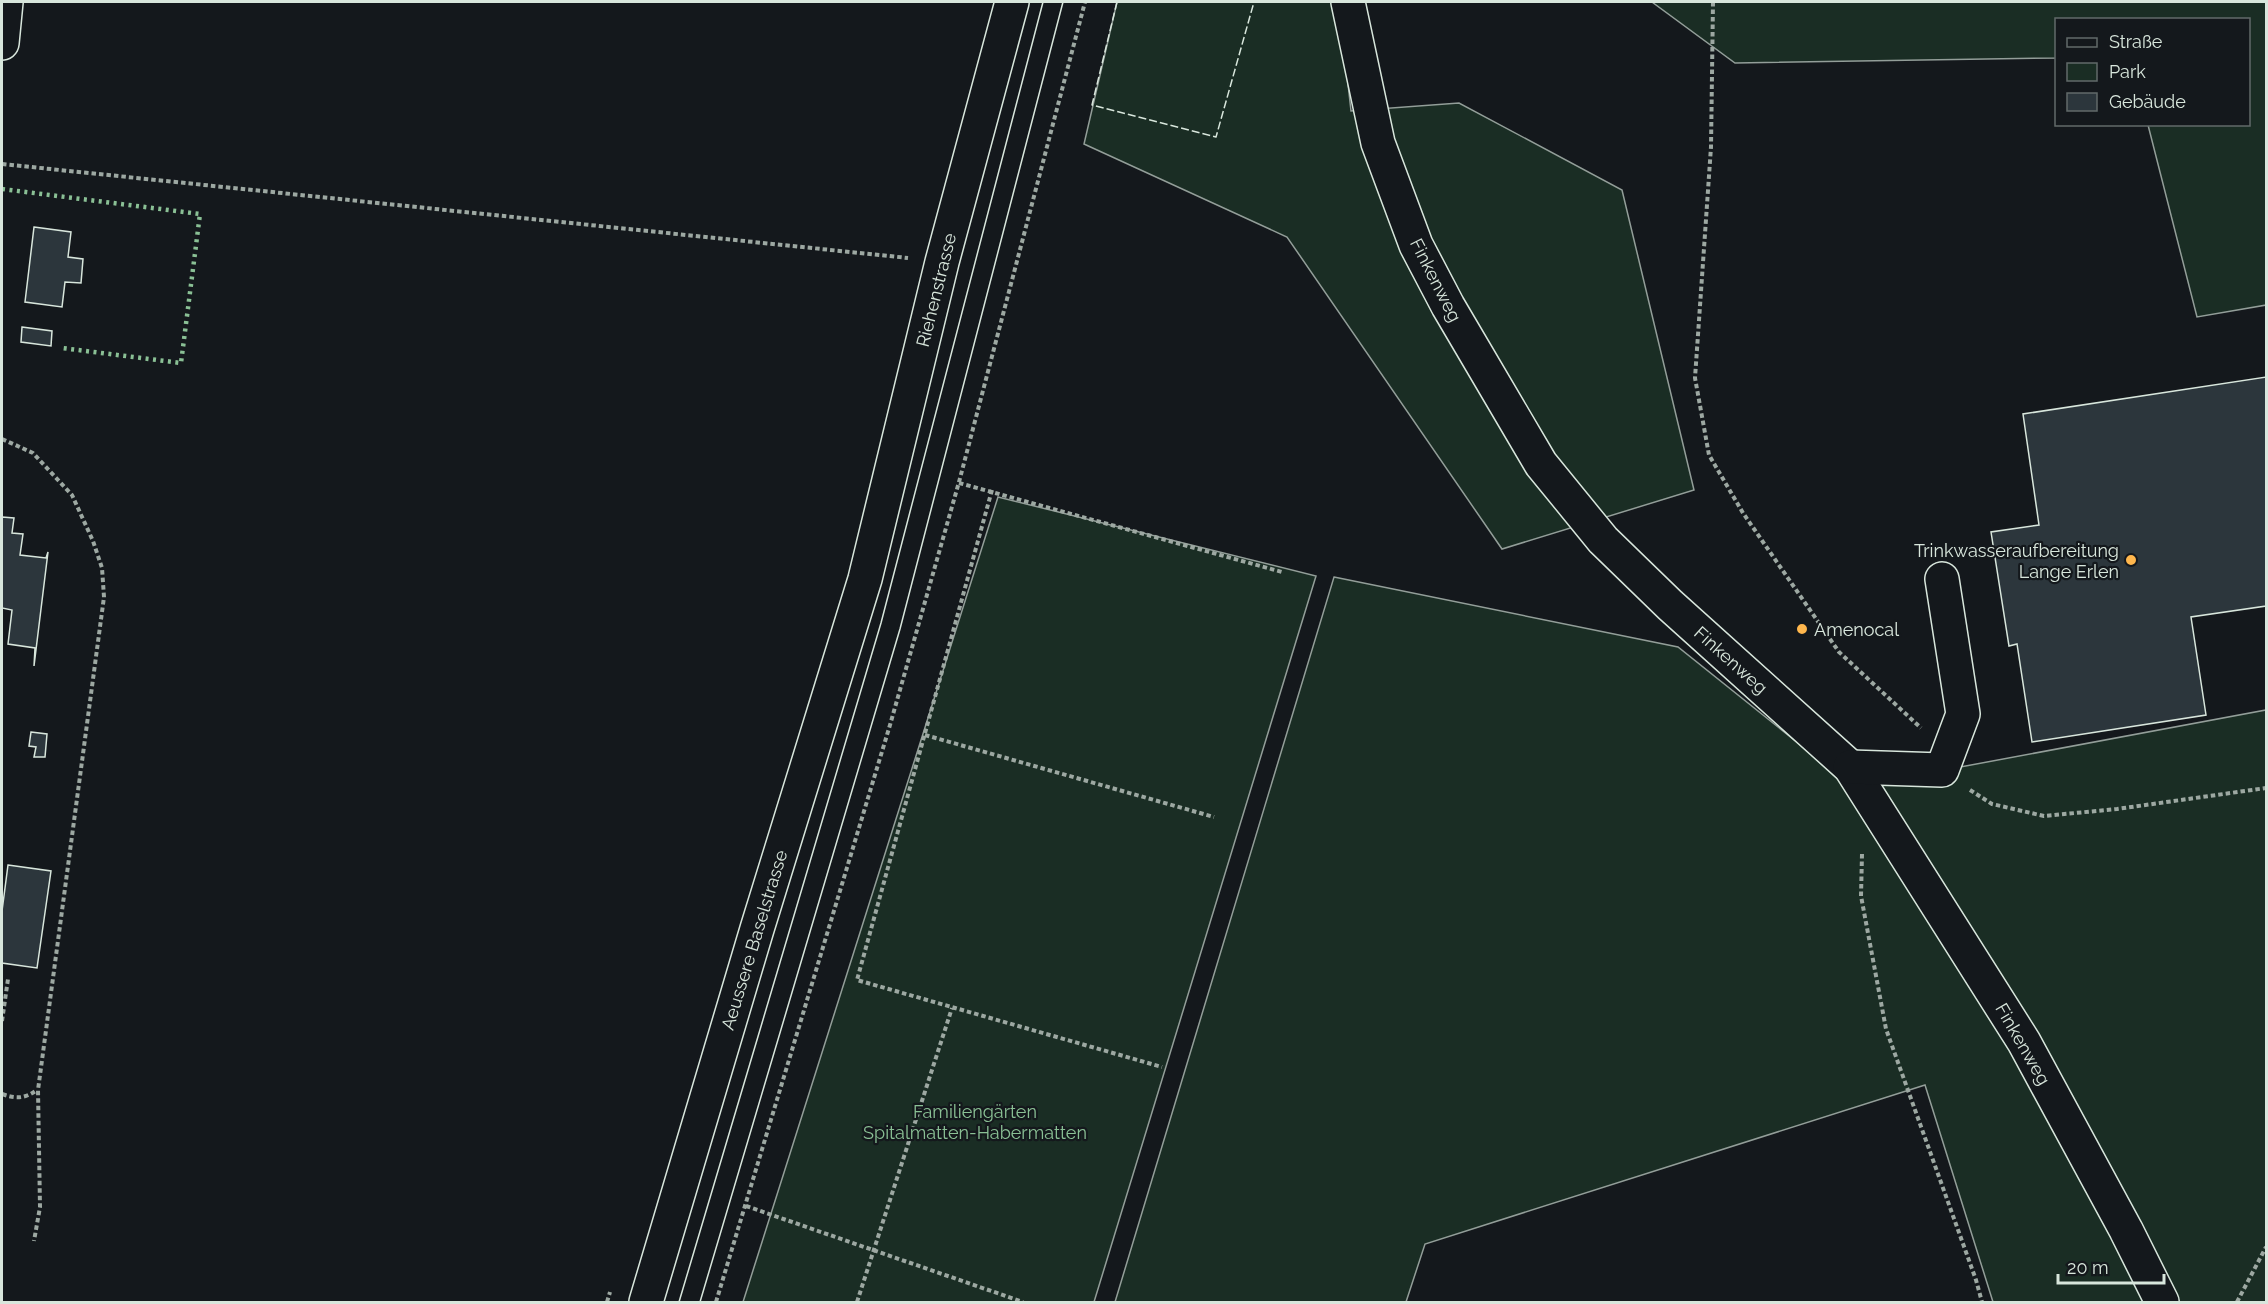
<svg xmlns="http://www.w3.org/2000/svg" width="2268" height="1304" viewBox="0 0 2268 1304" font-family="Raleway,sans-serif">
<rect width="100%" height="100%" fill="#14181c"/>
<!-- green -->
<g fill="#1a2d24" stroke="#939e99" stroke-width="1.5">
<polygon points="1117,2 1339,2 1351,111 1459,103 1622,190 1694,490 1502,549 1287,237 1084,144"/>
<polygon points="1652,2 2266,2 2266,305 2197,317 2148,125 2248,124 2248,20 2056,20 2056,58 1735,63"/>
<polygon points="998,497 1316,576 1094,1302 743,1302"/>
<polygon points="1334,577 1678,647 1853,787 2266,710 2266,1302 1993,1302 1925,1085 1425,1244 1406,1302 1115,1302"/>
</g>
<!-- building -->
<g fill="#2c363c" stroke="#d8e6dc" stroke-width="1.5">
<polygon points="34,227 71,232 68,257 83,259 81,283 65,282 62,307 25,302"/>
<polygon points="22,327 52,331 51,346 21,342"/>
<polygon points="2266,377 2266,606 2191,617 2206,715 2032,742 2017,644 2009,646 1991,532 2039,525 2023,414"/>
<polygon points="2,517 14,518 12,533 23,534 20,555 46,558 48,552 34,666 35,648 8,644 12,610 2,608"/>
<polygon points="31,732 47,734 45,757 34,757 36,747 29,746"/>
<polygon points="8,865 51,871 37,968 2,963 2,911"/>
</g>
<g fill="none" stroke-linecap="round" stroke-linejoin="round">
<defs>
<g id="minor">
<polyline points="1348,2 1378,143 1416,245 1448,306 1541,464 1603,540 1670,605 1850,767 2024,1042 2126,1230 2162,1302"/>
<polyline points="2,43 6,2"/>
<polyline points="1850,767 1942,770 1963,714 1942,579"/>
</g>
<polyline id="major" points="646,1302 757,929 865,579 942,262 1012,2"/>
</defs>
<!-- minor casing -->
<use href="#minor" stroke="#d8e6dc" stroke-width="36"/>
<!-- major casing -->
<use href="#major" stroke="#d8e6dc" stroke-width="36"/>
<!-- path -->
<g stroke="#9da8a2" stroke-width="4" stroke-dasharray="4.5 3" stroke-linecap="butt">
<polyline points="1713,2 1711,147 1695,378 1709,455 1743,513 1839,652 1921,728"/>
<polyline points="2,164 908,258"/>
<polyline points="2,439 33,453 72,495 93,541 102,568 104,597 38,1090 40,1207 34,1241"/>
<polyline points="959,483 1282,572"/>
<polyline points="992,490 857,980 1162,1067"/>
<polyline points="925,735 1214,817"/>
<polyline points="1970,790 1992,804 2044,816 2117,809 2266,788"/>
<polyline points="1862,854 1861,896 1886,1029 1976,1280 1982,1302"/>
<polyline points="2,1021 8,979"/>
<path d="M2,1094C16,1099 24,1099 37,1090"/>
<polyline points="746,1206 1023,1302"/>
<polyline points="607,1302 610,1292"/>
<polyline points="716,1302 890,725 959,482 1085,2"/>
<polyline points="857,1302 952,1008"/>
<polyline points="2237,1302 2266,1247"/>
</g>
<!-- minor -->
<use href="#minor" stroke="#14181c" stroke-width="33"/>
<!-- major -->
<use href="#major" stroke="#14181c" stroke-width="33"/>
<!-- tram -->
<g stroke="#d8e6dc" stroke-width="1.5">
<polyline points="679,1302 881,623 1043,2"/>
<polyline points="700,1302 900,629 1063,2"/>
</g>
<!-- hedge -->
<polyline stroke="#8ac095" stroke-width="4.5" stroke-dasharray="3 4.5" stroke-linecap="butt" points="2,189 200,214 181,363 62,348"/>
<!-- fence -->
<polyline stroke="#d8e6dc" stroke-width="1.5" stroke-dasharray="8 3" stroke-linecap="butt" points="1117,2 1092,105 1216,137 1254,2"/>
</g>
<!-- markers -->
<g fill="#ffb74d" stroke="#14181c" stroke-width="2">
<circle cx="2131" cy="560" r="6"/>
<circle cx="1802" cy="629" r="6"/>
</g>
<g text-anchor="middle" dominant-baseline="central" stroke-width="4.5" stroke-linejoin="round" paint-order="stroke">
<!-- street labels -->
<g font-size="18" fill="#d8e6dc" stroke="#14181c">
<text transform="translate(1436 280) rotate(63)">Finkenweg</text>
<text transform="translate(936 290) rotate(-76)">Riehenstrasse</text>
<text transform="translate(1731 660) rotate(42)">Finkenweg</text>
<text transform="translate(754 940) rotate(-73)">Aeussere Baselstrasse</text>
<text transform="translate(2023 1044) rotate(60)">Finkenweg</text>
</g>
<!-- poi labels -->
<g font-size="18" fill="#d8e6dc" stroke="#14181c" text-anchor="end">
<text x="2119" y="550">Trinkwasseraufbereitung<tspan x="2119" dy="21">Lange Erlen</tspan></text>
<text x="1814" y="629" text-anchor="start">Amenocal</text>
</g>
<!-- park labels -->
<g font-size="18" fill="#8ac095" stroke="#14181c">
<text x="975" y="1111">Familiengärten<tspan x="975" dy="21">Spitalmatten-Habermatten</tspan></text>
</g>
</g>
<!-- border -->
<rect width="2268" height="1304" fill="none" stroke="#d8e6dc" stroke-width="6"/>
<!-- legend -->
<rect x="2055" y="18" width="195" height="108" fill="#14181c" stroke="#626a69" stroke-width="1.5"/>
<rect x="2067" y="38" width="30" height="9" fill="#14181c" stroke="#626a69" stroke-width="1.5"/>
<text x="2109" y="48" font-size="18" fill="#d8e6dc">Straße</text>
<rect x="2067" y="63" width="30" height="18" fill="#1a2d24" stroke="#626a69" stroke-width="1.5"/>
<text x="2109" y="78" font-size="18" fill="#d8e6dc">Park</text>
<rect x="2067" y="93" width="30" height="18" fill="#2c363c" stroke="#626a69" stroke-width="1.5"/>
<text x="2109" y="108" font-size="18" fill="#d8e6dc">Gebäude</text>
<!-- scale -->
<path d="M2058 1274v9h106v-9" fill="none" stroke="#d8e6dc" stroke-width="3"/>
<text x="2067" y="1274" font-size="18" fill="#d8e6dc" stroke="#14181c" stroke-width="4.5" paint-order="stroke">20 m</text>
</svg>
